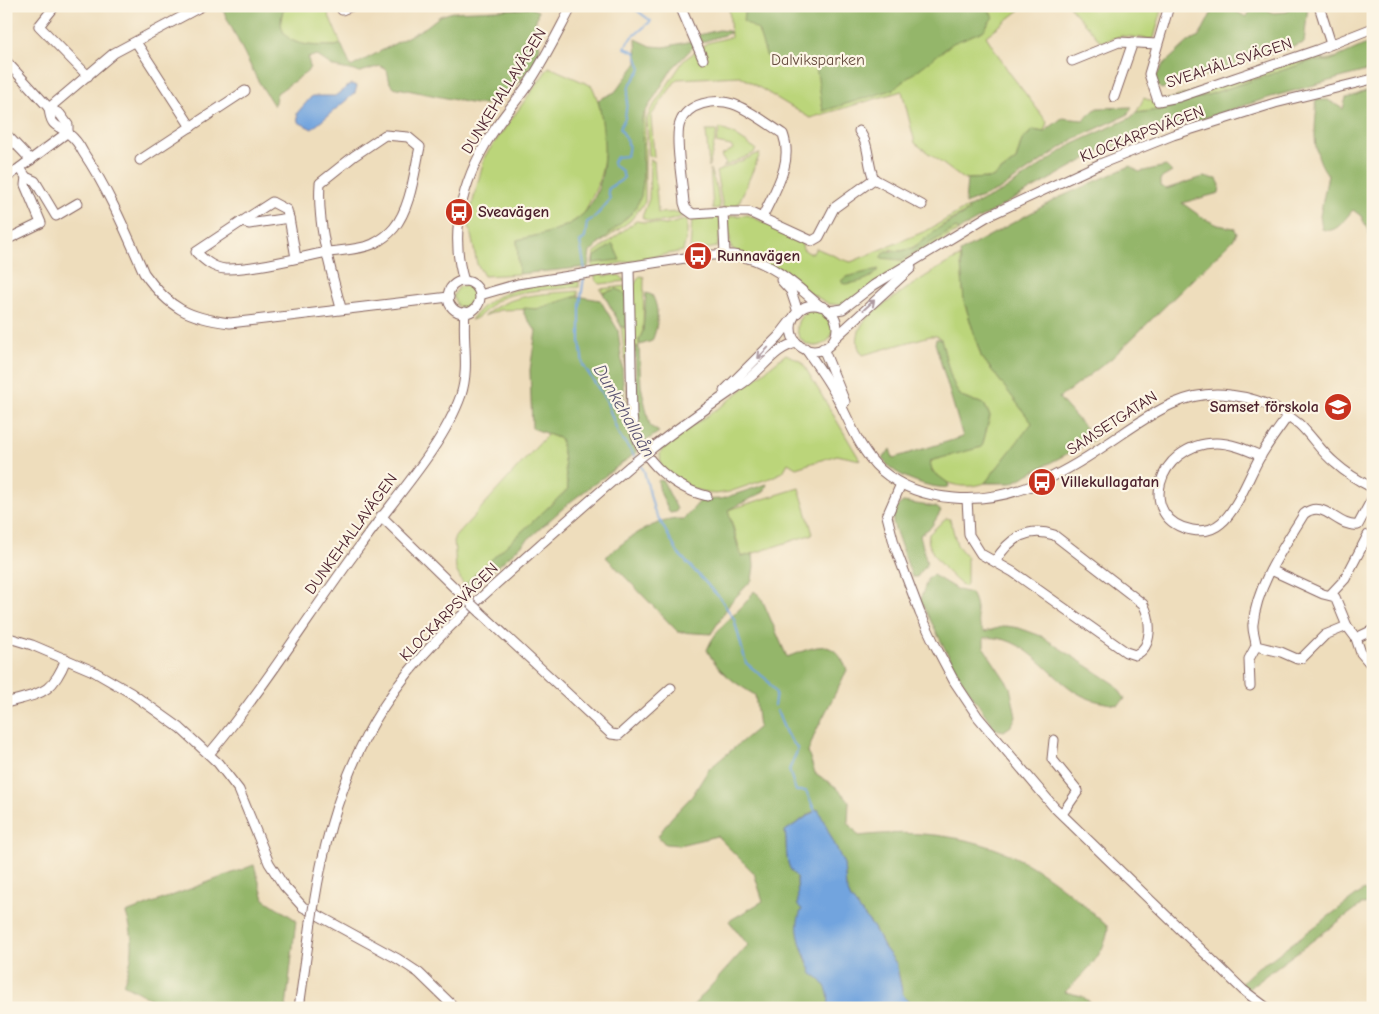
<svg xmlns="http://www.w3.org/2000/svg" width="1379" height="1014" viewBox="0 0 1379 1014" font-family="'Comic Neue',sans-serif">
<rect width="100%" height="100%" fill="#fcf5e5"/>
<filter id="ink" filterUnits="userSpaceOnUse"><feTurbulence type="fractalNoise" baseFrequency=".02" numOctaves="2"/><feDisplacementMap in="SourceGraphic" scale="10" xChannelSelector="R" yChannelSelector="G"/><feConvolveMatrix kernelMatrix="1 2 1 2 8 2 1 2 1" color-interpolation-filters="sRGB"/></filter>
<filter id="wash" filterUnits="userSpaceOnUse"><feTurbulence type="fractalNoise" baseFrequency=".0096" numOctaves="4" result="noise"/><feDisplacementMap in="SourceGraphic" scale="20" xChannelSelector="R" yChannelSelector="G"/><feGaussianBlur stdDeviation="1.12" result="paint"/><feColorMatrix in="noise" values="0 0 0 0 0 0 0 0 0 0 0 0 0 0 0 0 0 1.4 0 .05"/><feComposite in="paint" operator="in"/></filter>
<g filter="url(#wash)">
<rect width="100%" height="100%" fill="#eeddbc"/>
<!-- green -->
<g fill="#bbd57a" stroke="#827a52">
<path d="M297,6H325L341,44L336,46C311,46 272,48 283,10Z"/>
<polygon points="729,6 1025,6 986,36 1009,72 1047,122 1044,132 1033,130 1022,140 1016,160 992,178 963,179 915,143 902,91 810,118 740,76 677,79 651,116 654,157 649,156 647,119 650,111 684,60 707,43 731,37"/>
<polygon points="1069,6 1152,6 1162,9 1154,38 1152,39 1121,36 1101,42"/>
<polygon points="1317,55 1324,60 1338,57 1329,61 1311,61 1165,109 1136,113 1144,98 1155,103"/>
<path d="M549,67L592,86C608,121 610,165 591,199C589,204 587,209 584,213C567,230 540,235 517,240L519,274L484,276L477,264L468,220L485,156Z"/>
<polygon points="645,113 645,202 630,221 595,247 608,235 643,181 642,117"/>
<polygon points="720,128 735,135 756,149 754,153 723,167 726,164 721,156 733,149 731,146 716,143"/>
<polygon points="706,131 717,131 709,167"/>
<polygon points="757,154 760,154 737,207 723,208 716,172"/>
<path d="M650,160L654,161L658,213L682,212L683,216C671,221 652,226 642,217L649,199Z"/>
<polygon points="710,169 717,189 720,208 713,209"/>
<path d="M964,209H969V211C957,216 945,223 935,231C921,241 909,256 890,249L893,259L901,260L956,228L959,230L842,305L829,304L731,248L728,222L730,216L748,215L801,240L803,249L809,253H813L816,248L844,260L851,262L928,230Z"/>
<polygon points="717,217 720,220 720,235 717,247 690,252 692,218"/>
<polygon points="687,219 687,234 683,251 601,267 603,276 619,275 626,281 600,284 596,281 592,265 594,253 636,221 666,225"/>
<path d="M961,257L964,301L981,356L1033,423L985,483C967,490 936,486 930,464L934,458L982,447L990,416L984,404C977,401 970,401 964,398C951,392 945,352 941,339L937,336H930L863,355C854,345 857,331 865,320C875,309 947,260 961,257Z"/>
<polygon points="640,276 644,277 643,331 639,340 639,348 637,346 634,353 633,286"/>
<path d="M569,281H579V287C554,290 525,289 502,298C490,303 481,319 471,320C494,287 532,286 569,281Z"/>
<polygon points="466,285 475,292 476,300 472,306 464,309 457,306 453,296 459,287"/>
<polygon points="627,286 629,421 626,369 621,326 625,328 617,289 603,293 600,289"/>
<path d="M578,291V296L537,309L500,310L484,316C510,293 545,294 578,291Z"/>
<circle cx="815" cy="328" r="18"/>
<polygon points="786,354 802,362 860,460 837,455 796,468 788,463 783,472 770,478 729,492 715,494 693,489 661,468 660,454 664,445 723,405"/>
<polygon points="548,434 561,439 568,489 464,586 456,570 454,538"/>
<polygon points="799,488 813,534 742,557 728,510"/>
<path d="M946,518L950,519L957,545L967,557V584L964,587C951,576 924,552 929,534Z"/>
</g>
<!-- forest -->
<g fill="#94b66a" stroke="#6f6a4a">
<path d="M221,6H297L283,10C272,48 312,46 336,46L341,44L351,67L426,27L440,16L453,12L521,9L529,7L538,11L534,29L540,46L538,59L517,84L491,104H475L393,87L390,83L387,70L380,66L360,72L334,67L316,55L308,58L310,67L307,72L277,93L274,106L257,79Z"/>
<polygon points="745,6 987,6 993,17 983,31 953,43 892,90 823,111 815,60 780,66 774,65 766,55 758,30 743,21"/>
<polygon points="1291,6 1308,6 1304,43 1181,84 1161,89 1153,81 1163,65 1188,42 1199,37 1214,8 1232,9 1246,17 1253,8 1263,7 1273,13 1287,12"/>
<polygon points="719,30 729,31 730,33 699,43 695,36"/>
<path d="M636,39L651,46L664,47L692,41L694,46L672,69L642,117L643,181L641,196L634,211L590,252L588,267L519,274L517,240C539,235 569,230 585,212C610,183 606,135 598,100L615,92L637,63Z"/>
<polygon points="1373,41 1373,69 1271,97 1100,151 959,230 956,228 905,258 901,260 880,258 885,251 901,251 913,248 939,228 969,211 967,208 1003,191 1071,145 1130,118 1136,113 1165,109 1311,61 1329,61"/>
<path d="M1373,89V241L1361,216L1353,210C1344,219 1337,235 1322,229L1320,216L1328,175C1314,156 1314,138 1316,115C1317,110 1315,105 1316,100H1328L1343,109L1346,98C1357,96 1362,91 1373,89Z"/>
<polygon points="1132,107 1127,115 1074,139 999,190 965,204 967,179 992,178 1016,160 1022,140 1033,130 1044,132 1062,118 1083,120 1097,108"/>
<polygon points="1130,166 1139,172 1166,166 1172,172 1160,179 1160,186 1166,189 1203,177 1217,179 1220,185 1219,193 1182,203 1203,218 1218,225 1234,228 1237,233 1233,240 1112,358 1059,398 1095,439 1012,483 985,483 1032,423 981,356 964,301 960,252 1058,198"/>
<polygon points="613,244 620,260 593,263 594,257"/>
<path d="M879,269C872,280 857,283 844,284L841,281L846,277Z"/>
<polygon points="617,289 626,294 627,324 625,328 621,326 603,293"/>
<path d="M646,293L652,295C660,309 658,327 652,341L640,345L639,340L643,331Z"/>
<polygon points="577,296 600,300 618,330 622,363 625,419 637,452 570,502 471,590 464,586 468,581 568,489 561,439 532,428 530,370 536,331 524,314 524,308 537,309"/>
<path d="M936,339H941C945,352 951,391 964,398C970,401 977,401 984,404L990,416L982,447L930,461L932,471L948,483L949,487C932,490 891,475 883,459L890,449L893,458L963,437L935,343Z"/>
<polygon points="635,346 639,348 641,386 650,426 659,432 646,441 642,439 637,429"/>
<polygon points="660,480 663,481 677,509 676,512 670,513 660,492 658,481"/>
<path d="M767,484L764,492L728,510L740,554L742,557L753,554L754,566L752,580L731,602L711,634L678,632L606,557C628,538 654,518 684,519L701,500L721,499Z"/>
<path d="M903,502L936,507L941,511L931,527L920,535L927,564L917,577H912L893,523C893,514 895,507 903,502Z"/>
<path d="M933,575L958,590L971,593C980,610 973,618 984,632L1006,626L1019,628L1041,636L1115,684L1125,699L1118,705C1105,703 1092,701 1081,695C1049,678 1025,633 984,638V648L1010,687L1016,717L1011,726L1004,731L995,729L959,676L920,600L928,578Z"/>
<path d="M754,591L761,597L787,657C815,647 833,635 847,670L815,733L808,752L815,773L836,787L849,801L848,822L859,836C916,829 983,835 1033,867C1061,884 1084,905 1108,927C1106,955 1084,973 1065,992L1082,996L1091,1003V1008L912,1006L903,995L896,963L884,947L874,928L851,899L846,888L844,864L817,809L785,831C788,847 783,866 797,877L798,906L803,909C792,928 803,954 812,972C814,976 817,976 821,979C829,985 830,999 828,1008H691L748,945L729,921L763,901L754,873L717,836L679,845L665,844L658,836L671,818L692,796L709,769L759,727L755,695C735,683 718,672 707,650C716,625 741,613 754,591Z"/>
<path d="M254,865L264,899L296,920L286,1008H155L158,1003L123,984C134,958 135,940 126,913Z"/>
<polygon points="1364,890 1373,896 1373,904 1361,905 1247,989 1241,983 1258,967 1270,960"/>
</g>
<!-- water -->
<g fill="#72a4de" stroke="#5e6284">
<polygon points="351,84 357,86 355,93 312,129 298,122 297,113 312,96 335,96"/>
<path d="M818,809L844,864L846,888L851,899L874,928L884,947L896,963L903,995L912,1006L916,1008H828C831,993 825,981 812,974C806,954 790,931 802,909L798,906L797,877C783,866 788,847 785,831Z"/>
</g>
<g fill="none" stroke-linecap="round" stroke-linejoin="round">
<!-- stream -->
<g stroke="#72a4de" stroke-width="2">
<path d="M585,270L580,242L585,238L587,222L594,218L610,200L608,190C612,183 620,184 624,177L621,170L614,166L613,162L617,157L626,156C632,146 626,138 620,128L625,118L629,86L641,69L635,52L625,48L628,41L651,21L631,6"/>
<polyline points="584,277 580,305 580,342 583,365 606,400 618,433 635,457"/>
<polyline points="640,463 644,471 654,510 678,553 720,598 734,619 746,663 766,679 776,693 774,706"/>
<polyline points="777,711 786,733 798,749 789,770 796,791 806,791 815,811"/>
</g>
</g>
</g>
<g filter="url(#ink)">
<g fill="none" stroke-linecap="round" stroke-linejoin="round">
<defs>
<g id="minor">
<polyline points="55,6 39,26 88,76"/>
<polyline points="680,6 703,59"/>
<polyline points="1169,6 1149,74 1158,101 1179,97 1317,50 1373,28"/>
<polyline points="1319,6 1331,44"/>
<polyline points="342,10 352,6"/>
<polyline points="136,42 191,127"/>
<polyline points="6,61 49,108 60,114 68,125 68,132"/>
<polyline points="1072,61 1119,42 1157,44"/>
<polyline points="1114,97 1133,42"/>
<path d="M49,108C51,129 58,124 69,134C74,138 80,146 83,152C108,189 126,232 144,273C169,308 188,318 230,323L449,297"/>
<polyline points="49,108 114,53 202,6"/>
<path d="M859,131C870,144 867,164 874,179"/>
<polyline points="6,134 31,160"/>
<polyline points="140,160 245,91"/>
<polyline points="20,168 26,177 35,181 56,216 78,203"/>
<polyline points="6,178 68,132"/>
<path d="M723,212L693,214L686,209L684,203C683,186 674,137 680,123C687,103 715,98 733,104C750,110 768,124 783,134C794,164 774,191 762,218"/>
<polyline points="241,222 272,202 287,210 289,218"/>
<polyline points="10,238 41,223 25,185 26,177"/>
<polyline points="725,254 723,212 749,212 812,241 819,237 834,208 874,179 922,205"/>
<path d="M296,258L289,218L249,224L241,222L196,252C204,260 213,268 225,269C252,270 300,257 328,252C342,250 360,250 373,244C381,240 389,234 394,228C411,207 414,173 420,147L408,137L385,135L354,156L320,183C317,226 330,267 341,308"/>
<path d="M629,267L632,415C635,455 670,487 707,496"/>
<polyline points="781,280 791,291 798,312"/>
<path d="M464,281C447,227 466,171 497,126C507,111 519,98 529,83C545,59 558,32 572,6"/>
<circle cx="464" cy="297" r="16"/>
<path d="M480,295L518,284L698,256C710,255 722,254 733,255C767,258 796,285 820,306"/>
<circle cx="814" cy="328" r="23"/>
<polyline points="829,311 843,309 874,285 988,216 1100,164 1173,135 1275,103 1373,79"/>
<polyline points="836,337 911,268"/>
<path d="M805,348C817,365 829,381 838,399C850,423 861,452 881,470C902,488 927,496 954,498C1011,503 1062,475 1107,444C1145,419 1182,388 1230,395C1255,398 1280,408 1299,424C1312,436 1321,452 1335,463C1346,473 1359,481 1373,488"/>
<polyline points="823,348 845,402"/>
<polyline points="724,391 779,336 792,319"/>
<path d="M650,450C680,426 711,405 743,383C761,371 776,346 797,343"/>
<path d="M1261,456C1247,450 1232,443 1216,443C1155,444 1137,520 1192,530C1202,532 1213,530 1221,523C1237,510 1249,476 1260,457C1268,443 1278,430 1288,416"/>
<polyline points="901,484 887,516 895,547 920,613 936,647 954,681 978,717 1054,807 1243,990 1267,1008"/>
<path d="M967,499L969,535L981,554L1013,572L1126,652L1135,655C1154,647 1151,618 1143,604L1054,535C1027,526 1008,539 995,562"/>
<polyline points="381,516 465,598"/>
<polyline points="1330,595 1345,579 1368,535"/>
<polyline points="480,612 611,734 619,735 671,688"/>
<polyline points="1347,626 1356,638 1373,630"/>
<polyline points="6,637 32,645 93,671 131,693 180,728 218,763 239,790 269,863 284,886 303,907 398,959 419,973 455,1008"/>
<polyline points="1356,638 1361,653 1373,667"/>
<polyline points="1256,646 1281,652 1297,659 1302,658 1325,635 1347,626 1335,597 1323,594 1271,570"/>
<path d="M1250,686L1249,659L1256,646C1256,638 1252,632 1253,624C1257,584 1284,547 1304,514C1324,498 1337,528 1358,525L1373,497"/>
<path d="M6,703C40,693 52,695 66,659"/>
<polyline points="1054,740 1052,759 1078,791 1062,814"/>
<path d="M209,754C264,689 309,615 360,546C392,501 443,447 461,395C470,367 462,341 465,312"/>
<path d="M314,904C325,834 345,766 384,706C416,656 461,615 505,576C546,539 588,502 630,466"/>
<polyline points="299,1008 311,922"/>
</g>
</defs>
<!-- minor casing -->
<use href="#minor" stroke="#83625e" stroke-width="11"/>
<!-- minor -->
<use href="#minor" stroke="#fff" stroke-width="9"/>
<defs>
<g id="minor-bridge">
<polyline points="630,466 650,450"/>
<polyline points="465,598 480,612"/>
<polyline points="311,922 314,904"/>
</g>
</defs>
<!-- minor-bridge casing -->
<use href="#minor-bridge" stroke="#83625e" stroke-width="11" stroke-linecap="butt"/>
<!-- minor-bridge -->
<use href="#minor-bridge" stroke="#fff" stroke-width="9"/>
</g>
<!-- one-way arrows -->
<defs><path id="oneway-shaft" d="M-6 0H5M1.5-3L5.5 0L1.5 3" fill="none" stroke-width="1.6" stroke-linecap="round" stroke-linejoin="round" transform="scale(1.25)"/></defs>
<g stroke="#ae9aa0">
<use href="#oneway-shaft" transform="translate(869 305) rotate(-42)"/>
<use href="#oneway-shaft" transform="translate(763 353) rotate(134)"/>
</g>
</g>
<!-- icons -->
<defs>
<symbol id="bus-disc" viewBox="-11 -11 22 22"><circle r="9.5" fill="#c8321e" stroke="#fcf5e5"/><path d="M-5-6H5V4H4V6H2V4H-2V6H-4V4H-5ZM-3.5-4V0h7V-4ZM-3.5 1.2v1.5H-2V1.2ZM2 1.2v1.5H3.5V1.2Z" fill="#fff"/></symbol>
<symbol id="school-disc" viewBox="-11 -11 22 22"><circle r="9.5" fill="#c8321e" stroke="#fcf5e5"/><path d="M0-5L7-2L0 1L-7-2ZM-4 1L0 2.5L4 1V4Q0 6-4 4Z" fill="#fff"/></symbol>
</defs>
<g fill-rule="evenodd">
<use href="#bus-disc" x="443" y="196" width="32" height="32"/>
<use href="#bus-disc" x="682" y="240" width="32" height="32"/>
<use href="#school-disc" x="1322" y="391" width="32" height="32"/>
<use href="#bus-disc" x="1026" y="466" width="32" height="32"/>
</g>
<g text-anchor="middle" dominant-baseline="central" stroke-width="4.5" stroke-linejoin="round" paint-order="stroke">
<!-- park labels -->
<g font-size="16" fill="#664c3f" stroke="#fcf5e5">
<text x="818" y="60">Dalviksparken</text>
</g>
<!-- street labels -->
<g font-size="16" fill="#4a1f2b" stroke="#fcf5e5">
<text transform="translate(1229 63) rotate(-18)">SVEAHÄLLSVÄGEN</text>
<text transform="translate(504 91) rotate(-58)">DUNKEHALLAVÄGEN</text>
<text transform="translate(1142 134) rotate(-21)">KLOCKARPSVÄGEN</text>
<text transform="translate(1112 423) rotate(-33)">SAMSETGATAN</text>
<text transform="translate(351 534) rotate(-54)">DUNKEHALLAVÄGEN</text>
<text transform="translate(449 612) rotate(-45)">KLOCKARPSVÄGEN</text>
</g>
<!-- poi labels -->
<g font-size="16" font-weight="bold" fill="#4a1f2b" stroke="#fcf5e5" text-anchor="start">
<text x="478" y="212">Sveavägen</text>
<text x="717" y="256">Runnavägen</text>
<text x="1319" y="407" text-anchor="end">Samset förskola</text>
<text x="1061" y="482">Villekullagatan</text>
</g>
<!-- water labels -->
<g font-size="18" font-style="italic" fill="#5a5473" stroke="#fcf5e5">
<text transform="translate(624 411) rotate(60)">Dunkehallaån</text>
</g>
</g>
<!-- margin -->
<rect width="1379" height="1014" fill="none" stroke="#fcf5e5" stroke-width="25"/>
</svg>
